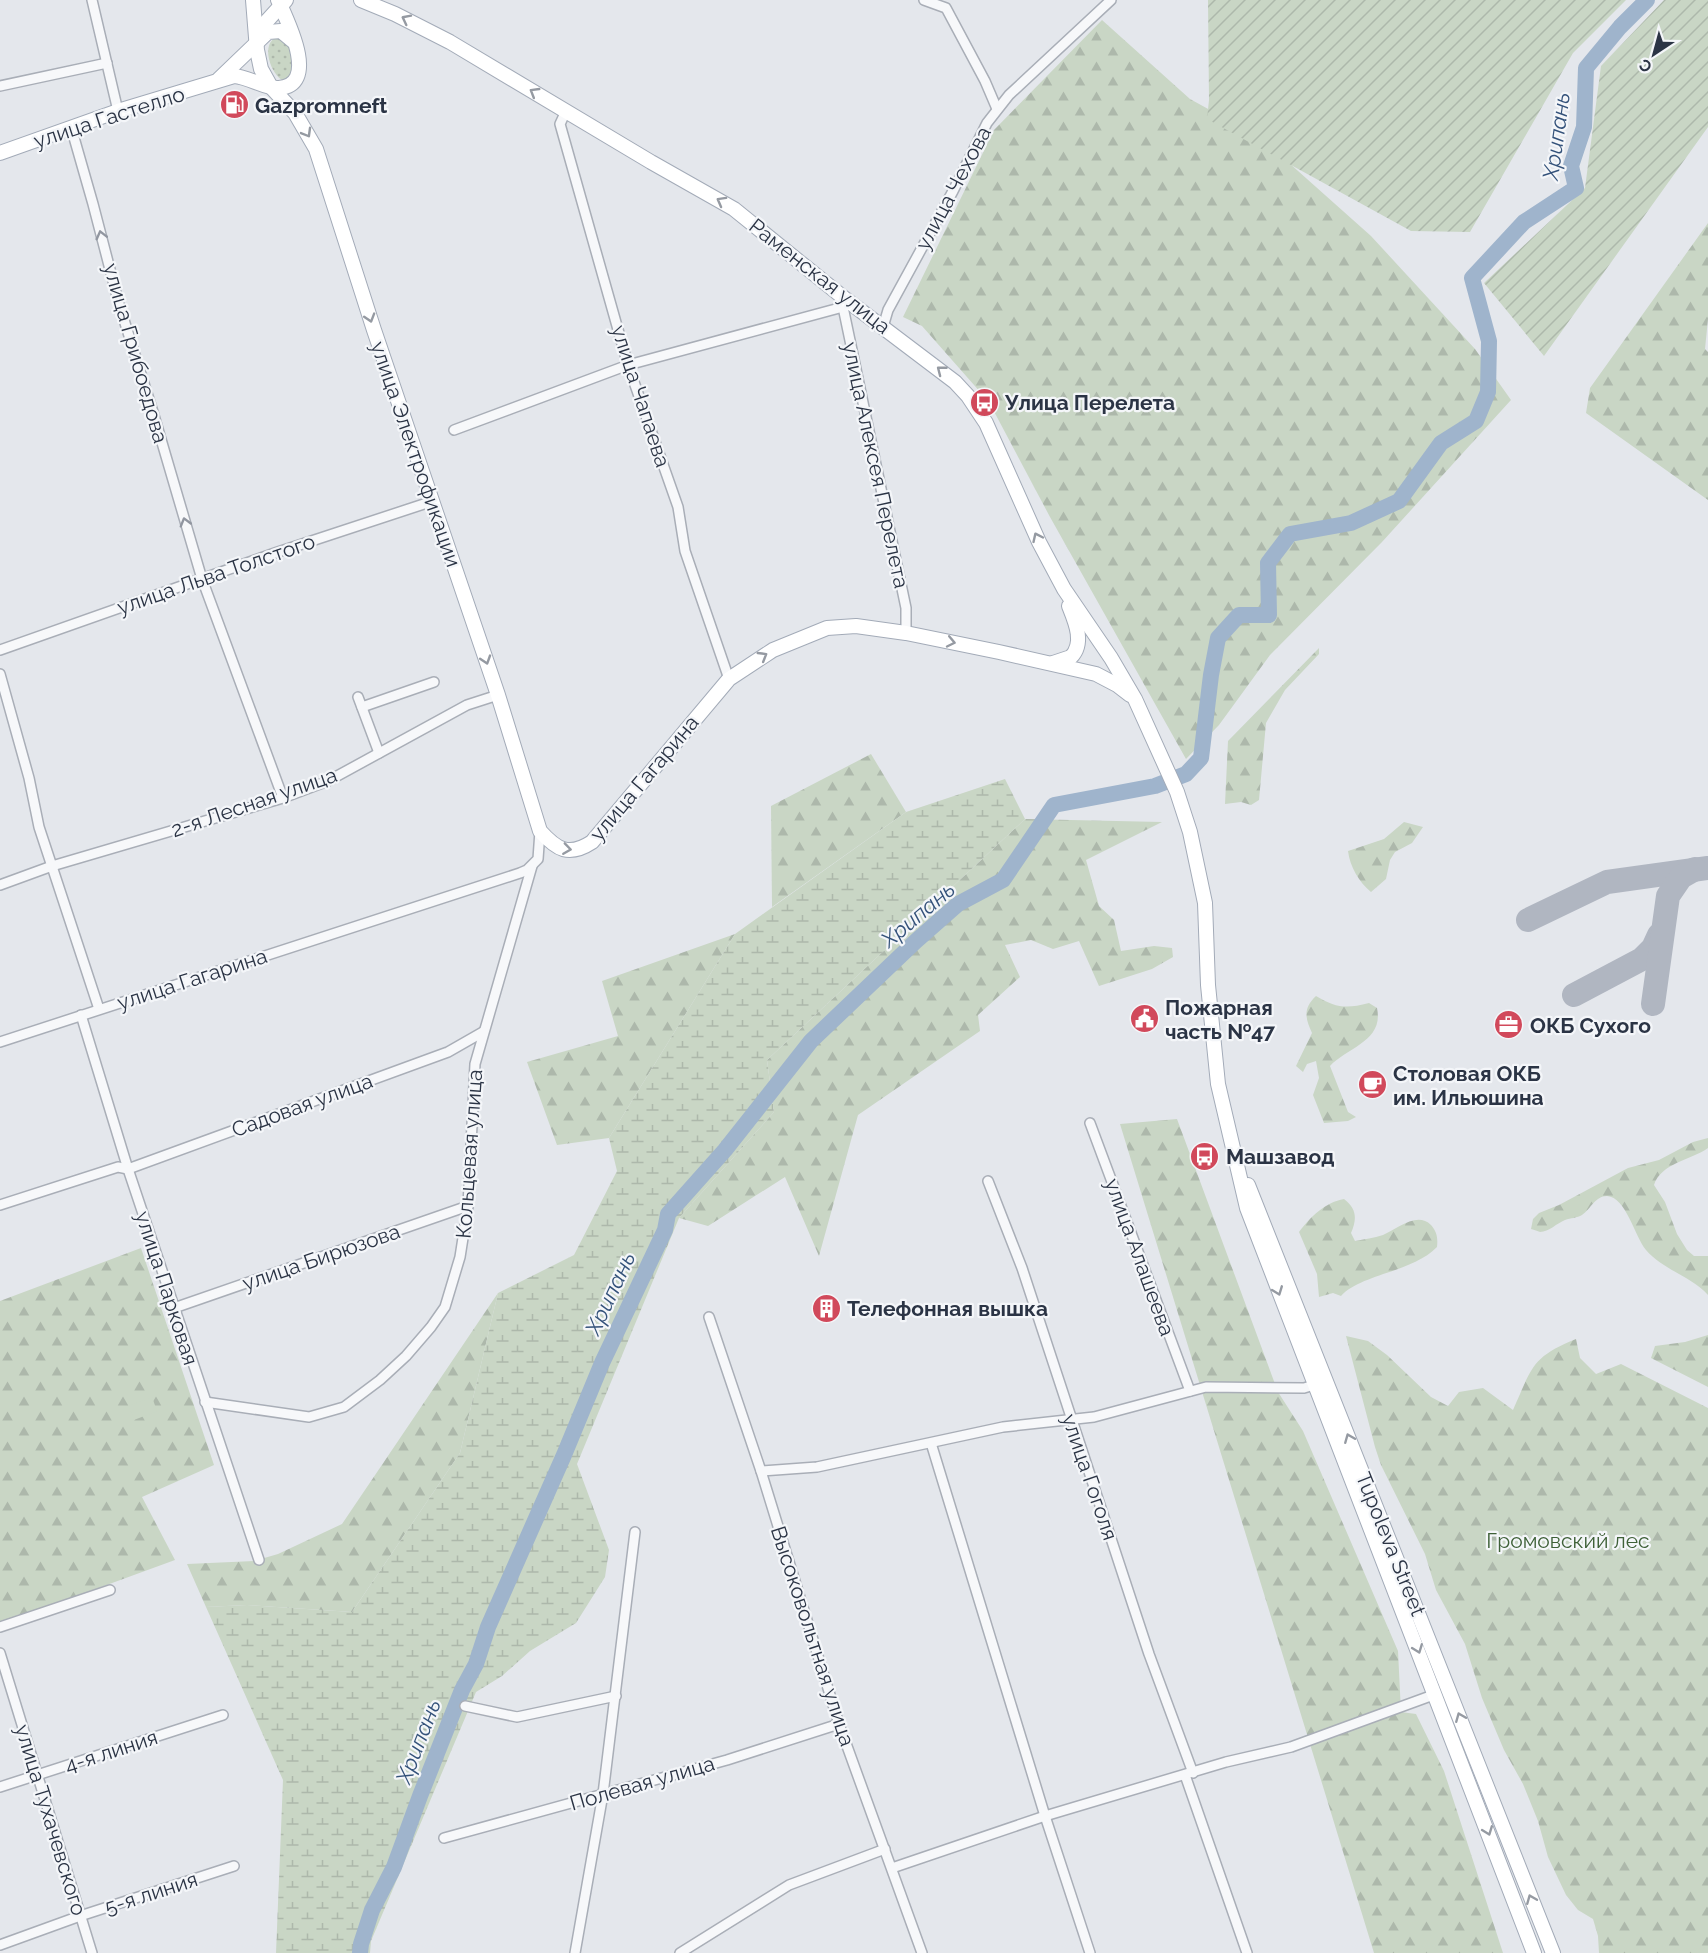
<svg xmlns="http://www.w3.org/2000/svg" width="1708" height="1953" viewBox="0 0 1708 1953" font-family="Raleway,sans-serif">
<defs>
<pattern id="grass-dots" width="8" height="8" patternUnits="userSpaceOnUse" patternTransform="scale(1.5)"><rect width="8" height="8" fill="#c9d6c5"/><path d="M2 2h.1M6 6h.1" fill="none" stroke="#adb8ab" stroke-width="1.8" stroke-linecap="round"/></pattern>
<pattern id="forest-firs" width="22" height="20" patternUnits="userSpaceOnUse" patternTransform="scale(1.5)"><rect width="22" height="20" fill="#c9d6c5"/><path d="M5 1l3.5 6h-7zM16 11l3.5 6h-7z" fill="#adb8ab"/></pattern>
<pattern id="wetland-marsh" width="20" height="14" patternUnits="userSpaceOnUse" patternTransform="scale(1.5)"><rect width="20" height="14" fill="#c9d6c5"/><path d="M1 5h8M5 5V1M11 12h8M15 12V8" fill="none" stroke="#adb8ab"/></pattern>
<pattern id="garden-furrows" width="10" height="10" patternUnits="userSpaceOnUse" patternTransform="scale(1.5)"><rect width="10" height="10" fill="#c9d6c5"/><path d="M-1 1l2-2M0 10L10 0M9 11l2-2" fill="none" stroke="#adb8ab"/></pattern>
</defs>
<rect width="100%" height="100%" fill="#e4e7ec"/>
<!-- grass -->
<path fill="url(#grass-dots)" d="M278,37L289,43L296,74L284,81C271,76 259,42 278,37Z"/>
<!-- forest -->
<g fill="url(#forest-firs)">
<polygon points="1102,20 1190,99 1261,138 1371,236 1475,349 1511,400 1382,542 1270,655 1219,725 1186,759 1050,517 989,402 922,326 903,317 994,130"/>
<polygon points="1708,223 1708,319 1705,349 1708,352 1708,500 1586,413 1590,388"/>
<polygon points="1319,648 1319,654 1285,690 1266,723 1259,800 1251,805 1241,802 1225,804 1228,741"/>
<polygon points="871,754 906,812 772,907 771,806"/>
<polygon points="1025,819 1162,822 1086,860 1099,906 1114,920 1121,951 1154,946 1172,948 1173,957 1152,969 1099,986 1079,941 1053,949 1031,940 1005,945 1020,977 978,1015 980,1031 858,1115 819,1256 785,1177 708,1226 679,1218 774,1112 767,1060"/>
<path d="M1404,822L1423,827L1412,843L1395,852L1390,860L1386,879L1371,892C1359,882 1350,867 1348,851L1384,839Z"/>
<polygon points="735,934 609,1138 557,1145 527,1062 618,1036 602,981"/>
<path d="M1316,996C1336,1008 1346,1009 1369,1003L1377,1008C1384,1041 1348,1047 1330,1066L1348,1112L1356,1117L1348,1121L1324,1123L1313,1095L1319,1078L1316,1061L1307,1064L1303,1072L1296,1066L1312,1033C1305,1018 1303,1008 1316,996Z"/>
<polygon points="1177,1119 1278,1392 1303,1431 1398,1651 1401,1712 1416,1714 1444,1771 1503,1953 1374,1953 1120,1124"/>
<path d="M1708,1138V1148C1691,1160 1661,1163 1654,1185L1665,1202L1677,1234L1687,1250L1694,1256H1708V1295C1691,1276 1663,1270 1646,1250C1635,1237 1626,1197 1607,1196C1595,1196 1591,1209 1582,1215C1577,1218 1571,1218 1565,1220C1557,1223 1549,1232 1540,1232C1540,1232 1532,1229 1531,1229L1533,1219L1539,1213L1559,1205L1628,1168L1659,1160L1693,1142Z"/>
<path d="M1344,1199C1357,1209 1357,1219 1351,1233L1355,1241C1364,1239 1374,1238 1383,1235C1397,1229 1417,1211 1431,1225C1437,1232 1438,1238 1437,1247C1413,1272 1361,1274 1341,1296L1333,1293L1319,1297L1317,1274L1299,1232C1310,1217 1326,1202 1344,1199Z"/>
<polygon points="141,1248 214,1465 142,1497 175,1560 0,1624 0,1301"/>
<polygon points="498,1293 460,1453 352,1612 247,1605 206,1607 187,1564 254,1561 278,1554 342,1524"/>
<polygon points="1708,1335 1708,1387 1651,1358 1655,1346 1685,1342"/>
<path d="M1346,1336L1368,1341L1387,1355L1431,1397L1448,1406L1459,1392L1483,1388L1513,1410C1532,1368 1531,1357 1576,1339L1580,1358L1596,1374L1621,1364L1708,1408V1953H1599L1598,1936L1593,1919L1578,1910L1566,1895L1548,1857L1538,1821L1523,1784L1504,1750L1482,1698L1465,1644L1436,1590L1425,1554L1381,1465L1375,1447Z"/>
</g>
<!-- wetland -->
<polygon fill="url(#wetland-marsh)" points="1005,779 1025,819 767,1060 774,1112 679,1218 577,1464 609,1550 605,1577 576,1623 530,1651 502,1676 476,1692 371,1941 370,1953 276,1953 283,1780 206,1607 247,1605 352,1612 460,1453 498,1293 574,1255 617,1171 609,1138 735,934 906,812"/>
<!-- garden -->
<g fill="url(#garden-furrows)">
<polygon points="1208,0 1626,0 1573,53 1470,232 1411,231 1207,119 1209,100"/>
<polygon points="1664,0 1708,0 1708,127 1544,356 1484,283 1585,188 1601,66"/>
</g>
<!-- pitch -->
<polygon fill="#c9d6c5" points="152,1397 157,1411 134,1420 129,1406"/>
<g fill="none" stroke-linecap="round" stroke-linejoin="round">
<!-- river -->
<polyline stroke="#9fb4cc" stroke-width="16" points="360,1953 361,1944 372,1910 394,1867 420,1796 462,1690 476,1664 488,1627 564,1455 602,1363 665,1230 668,1214 725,1150 811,1041 916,941 958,904 1003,880 1054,805 1155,786 1186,774 1201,758 1211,675 1218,638 1239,615 1269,615 1268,563 1290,534 1351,523 1399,501 1441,443 1476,421 1488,392 1489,341 1472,278 1524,222 1576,188 1571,166 1584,127 1586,68 1620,27 1647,0"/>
<!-- taxiway -->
<g stroke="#b0b6c1" stroke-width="24">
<polyline points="1528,920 1607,882 1708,868"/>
<polyline points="1574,995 1642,959 1653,948 1659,935"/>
<polyline points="1653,1004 1668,896 1681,877 1695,869"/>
</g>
<defs>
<g id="minor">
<polyline points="92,0 118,111"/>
<polyline points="924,0 946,8 985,81 997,109"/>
<polyline points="0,86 107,63"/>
<polyline points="566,111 560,124 628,365 678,507 685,551 729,679"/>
<polyline points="71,127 93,204 119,304 153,412 202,579 283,798"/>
<polyline points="844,303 843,307 906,608 906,633"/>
<polyline points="883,327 888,310 953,191 987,123 1009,95 1111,0"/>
<polyline points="454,430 628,365 843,307"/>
<polyline points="0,650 275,553 433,501"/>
<polyline points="0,674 29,778 39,827 99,1009"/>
<polyline points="358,697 379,753"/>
<polyline points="362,707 434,682"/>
<polyline points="0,885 52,866 283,798 328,781 467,705 498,695"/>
<polyline points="81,1015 128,1169 259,1560"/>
<polyline points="0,1042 520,873 527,870 538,859 540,831"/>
<polyline points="1090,1123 1190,1391"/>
<polyline points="988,1181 1022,1268 1149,1654 1193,1773"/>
<polyline points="0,1205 118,1167 128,1169 448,1052 483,1032"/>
<polyline points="174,1308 468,1206"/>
<polyline points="709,1317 761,1471 839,1724 922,1953"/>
<polyline points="205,1402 309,1417 344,1407 380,1380 406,1356 431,1327 445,1307 460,1257 468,1206 475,1064 532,866"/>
<polyline points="931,1443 1045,1816 1090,1953"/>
<polyline points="761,1471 817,1467 1003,1427 1094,1417 1206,1387 1304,1388 1314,1385"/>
<polyline points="0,1627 110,1590"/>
<polyline points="0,1653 92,1953"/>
<polyline points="465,1706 517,1717 616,1696"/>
<polyline points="1185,1775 1247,1953"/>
<polyline points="0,1787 223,1715"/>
<polyline points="444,1838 727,1760 839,1724"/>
<polyline points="892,1868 1045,1816 1226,1762 1291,1747 1436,1694"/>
<polyline points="0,1945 80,1916 234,1866"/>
<polyline points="575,1953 603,1794 635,1532"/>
<polyline points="680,1953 789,1885 885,1849"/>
</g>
<g id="primary">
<path d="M253,0L257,50L261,69L271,87L295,113L316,149L374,330L498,695L540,831C557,850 569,857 592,842L729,679L773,650L827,628L856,626L906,633L999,652L1096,674L1117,685L1130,695"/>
<polyline points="361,0 395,14 450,42 651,162 734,209 844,298 955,382 968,396 986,423 1039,542 1064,589 1111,658 1135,699 1177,792 1190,832 1205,903 1208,985 1218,1084 1247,1208 1534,1953"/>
<polyline points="258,37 266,22 286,0"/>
<polyline points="219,79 268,32 281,31 293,41"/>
<path d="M0,153L118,111L234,76C249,77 266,89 279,88C320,85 287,20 278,0"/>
<path d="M1053,663L1071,657C1085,643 1075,621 1069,606"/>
<polyline points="1248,1185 1553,1953"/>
</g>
</defs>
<!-- minor casing -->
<use href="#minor" stroke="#a9aeb7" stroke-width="12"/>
<!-- primary casing -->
<use href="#primary" stroke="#a3abb8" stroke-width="16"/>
<!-- minor -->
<use href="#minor" stroke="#f7f8fa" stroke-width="9"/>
<!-- primary -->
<use href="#primary" stroke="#fff" stroke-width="14"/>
</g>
<!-- one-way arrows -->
<defs><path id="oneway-chevron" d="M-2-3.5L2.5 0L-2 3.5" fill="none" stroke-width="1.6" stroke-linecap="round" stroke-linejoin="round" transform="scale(1.5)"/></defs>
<g stroke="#959aa2">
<use href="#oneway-chevron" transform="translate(406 19) rotate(-153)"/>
<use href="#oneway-chevron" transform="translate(534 92) rotate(-149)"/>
<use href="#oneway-chevron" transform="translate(307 133) rotate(60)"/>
<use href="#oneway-chevron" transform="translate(721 201) rotate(-151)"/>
<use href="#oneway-chevron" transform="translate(370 318) rotate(73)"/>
<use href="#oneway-chevron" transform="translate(941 370) rotate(-142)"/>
<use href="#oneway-chevron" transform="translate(1037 537) rotate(-115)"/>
<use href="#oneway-chevron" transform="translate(951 642) rotate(12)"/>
<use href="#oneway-chevron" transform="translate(763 656) rotate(-31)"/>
<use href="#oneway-chevron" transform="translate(486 660) rotate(72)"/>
<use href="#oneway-chevron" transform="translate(567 849) rotate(8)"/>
<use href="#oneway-chevron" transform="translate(1278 1291) rotate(69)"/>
<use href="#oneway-chevron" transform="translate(1349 1438) rotate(-112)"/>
<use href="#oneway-chevron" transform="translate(1418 1649) rotate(69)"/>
<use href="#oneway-chevron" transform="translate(1460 1717) rotate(-112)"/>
<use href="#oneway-chevron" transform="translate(1488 1831) rotate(69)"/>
<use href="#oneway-chevron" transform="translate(1531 1899) rotate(-112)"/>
</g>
<g stroke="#9196a0">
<use href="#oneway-chevron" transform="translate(101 235) rotate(-104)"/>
<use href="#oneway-chevron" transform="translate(185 522) rotate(-106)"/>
</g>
<!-- icons -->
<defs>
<symbol id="fuel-disc" viewBox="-11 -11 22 22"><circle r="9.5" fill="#d1495b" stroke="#f4f6f9"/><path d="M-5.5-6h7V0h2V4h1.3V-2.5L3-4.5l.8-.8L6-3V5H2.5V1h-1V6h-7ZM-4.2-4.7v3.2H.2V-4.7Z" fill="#fff"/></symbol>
<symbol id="bus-disc" viewBox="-11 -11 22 22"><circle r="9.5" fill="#d1495b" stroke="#f4f6f9"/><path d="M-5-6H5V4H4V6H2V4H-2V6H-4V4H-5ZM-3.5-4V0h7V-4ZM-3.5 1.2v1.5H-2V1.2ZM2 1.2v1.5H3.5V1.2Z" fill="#fff"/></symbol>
<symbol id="civic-disc" viewBox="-11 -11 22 22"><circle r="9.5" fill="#d1495b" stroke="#f4f6f9"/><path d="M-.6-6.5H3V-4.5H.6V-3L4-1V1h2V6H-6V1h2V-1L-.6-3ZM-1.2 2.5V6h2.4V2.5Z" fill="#fff"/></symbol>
<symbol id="office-disc" viewBox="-11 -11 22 22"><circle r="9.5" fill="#d1495b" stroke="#f4f6f9"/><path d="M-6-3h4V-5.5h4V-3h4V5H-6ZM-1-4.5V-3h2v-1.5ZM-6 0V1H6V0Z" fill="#fff"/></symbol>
<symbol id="cafe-disc" viewBox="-11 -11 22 22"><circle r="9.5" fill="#d1495b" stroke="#f4f6f9"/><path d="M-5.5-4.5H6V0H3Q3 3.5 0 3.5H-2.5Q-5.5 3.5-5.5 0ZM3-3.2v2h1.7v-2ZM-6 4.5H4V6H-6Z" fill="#fff"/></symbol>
<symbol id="building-disc" viewBox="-11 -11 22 22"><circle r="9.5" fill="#d1495b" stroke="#f4f6f9"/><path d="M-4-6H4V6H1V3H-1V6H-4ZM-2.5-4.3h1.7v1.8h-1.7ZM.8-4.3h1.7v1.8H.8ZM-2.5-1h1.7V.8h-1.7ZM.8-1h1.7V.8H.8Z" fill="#fff"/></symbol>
</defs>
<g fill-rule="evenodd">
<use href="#fuel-disc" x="218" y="88" width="33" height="33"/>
<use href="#bus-disc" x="968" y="386" width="33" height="33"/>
<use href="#civic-disc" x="1128" y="1002" width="33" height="33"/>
<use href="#office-disc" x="1492" y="1008" width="33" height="33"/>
<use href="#cafe-disc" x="1356" y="1068" width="33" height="33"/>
<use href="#bus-disc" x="1188" y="1140" width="33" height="33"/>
<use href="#building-disc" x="810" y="1292" width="33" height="33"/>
</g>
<g text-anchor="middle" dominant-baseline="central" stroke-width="4.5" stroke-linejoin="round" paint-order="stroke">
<!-- poi labels -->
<g font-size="21" font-weight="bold" fill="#2b3445" stroke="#f4f6f9" text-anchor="start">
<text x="255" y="105">Gazpromneft</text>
<text x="1005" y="402">Улица Перелета</text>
<text x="1165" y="1007">Пожарная<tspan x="1165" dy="24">часть №47</tspan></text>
<text x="1530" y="1025">ОКБ Сухого</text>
<text x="1393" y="1073">Столовая ОКБ<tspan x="1393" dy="24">им. Ильюшина</tspan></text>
<text x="1226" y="1156">Машзавод</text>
<text x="847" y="1308">Телефонная вышка</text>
</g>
<!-- street labels -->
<g font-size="21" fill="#2b3445" stroke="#f4f6f9">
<text transform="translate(109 117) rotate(-18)">улица Гастелло</text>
<text transform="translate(953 188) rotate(-62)">улица Чехова</text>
<text transform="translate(820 276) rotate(38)">Раменская улица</text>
<text transform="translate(136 353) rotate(74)">улица Грибоедова</text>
<text transform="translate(641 396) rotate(72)">улица Чапаева</text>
<text transform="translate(416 454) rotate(71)">улица Электрофикации</text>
<text transform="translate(876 465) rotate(78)">улица Алексея Перелета</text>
<text transform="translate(216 574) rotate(-19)">улица Льва Толстого</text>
<text transform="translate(644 778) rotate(-50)">улица Гагарина</text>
<text transform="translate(254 802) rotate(-19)">2-я Лесная улица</text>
<text transform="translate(192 979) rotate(-18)">улица Гагарина</text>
<text transform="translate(302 1105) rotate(-20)">Садовая улица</text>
<text transform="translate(469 1154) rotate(-86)">Кольцевая улица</text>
<text transform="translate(321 1257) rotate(-19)">улица Бирюзова</text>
<text transform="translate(1140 1257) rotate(70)">улица Алашеева</text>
<text transform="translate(167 1288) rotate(72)">улица Парковая</text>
<text transform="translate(1090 1477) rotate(71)">улица Гоголя</text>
<text transform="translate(1391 1544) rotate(68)">Tupoleva Street</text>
<text transform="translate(813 1636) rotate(72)">Высоковольтная улица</text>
<text transform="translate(111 1751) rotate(-18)">4-я линия</text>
<text transform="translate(642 1783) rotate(-16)">Полевая улица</text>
<text transform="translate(51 1820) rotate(73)">улица Тухачевского</text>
<text transform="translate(151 1893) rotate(-18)">5-я линия</text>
</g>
<!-- park labels -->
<g font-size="21" fill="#3f6138" stroke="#f4f6f9">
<text x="1568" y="1540">Громовский лес</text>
</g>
<!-- water labels -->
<g font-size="22" font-style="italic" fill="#34527a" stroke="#f4f6f9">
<text transform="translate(1556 136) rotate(-82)">Хрипань</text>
<text transform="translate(918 914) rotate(-40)">Хрипань</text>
<text transform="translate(610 1293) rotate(-65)">Хрипань</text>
<text transform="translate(418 1741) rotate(-69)">Хрипань</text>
</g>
</g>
<!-- north arrow -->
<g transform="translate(1654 54) rotate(216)" stroke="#f4f6f9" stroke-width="4.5" paint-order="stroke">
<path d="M0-4.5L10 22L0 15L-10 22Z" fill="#2b3445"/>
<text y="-9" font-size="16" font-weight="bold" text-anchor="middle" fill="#2b3445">С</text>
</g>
</svg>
